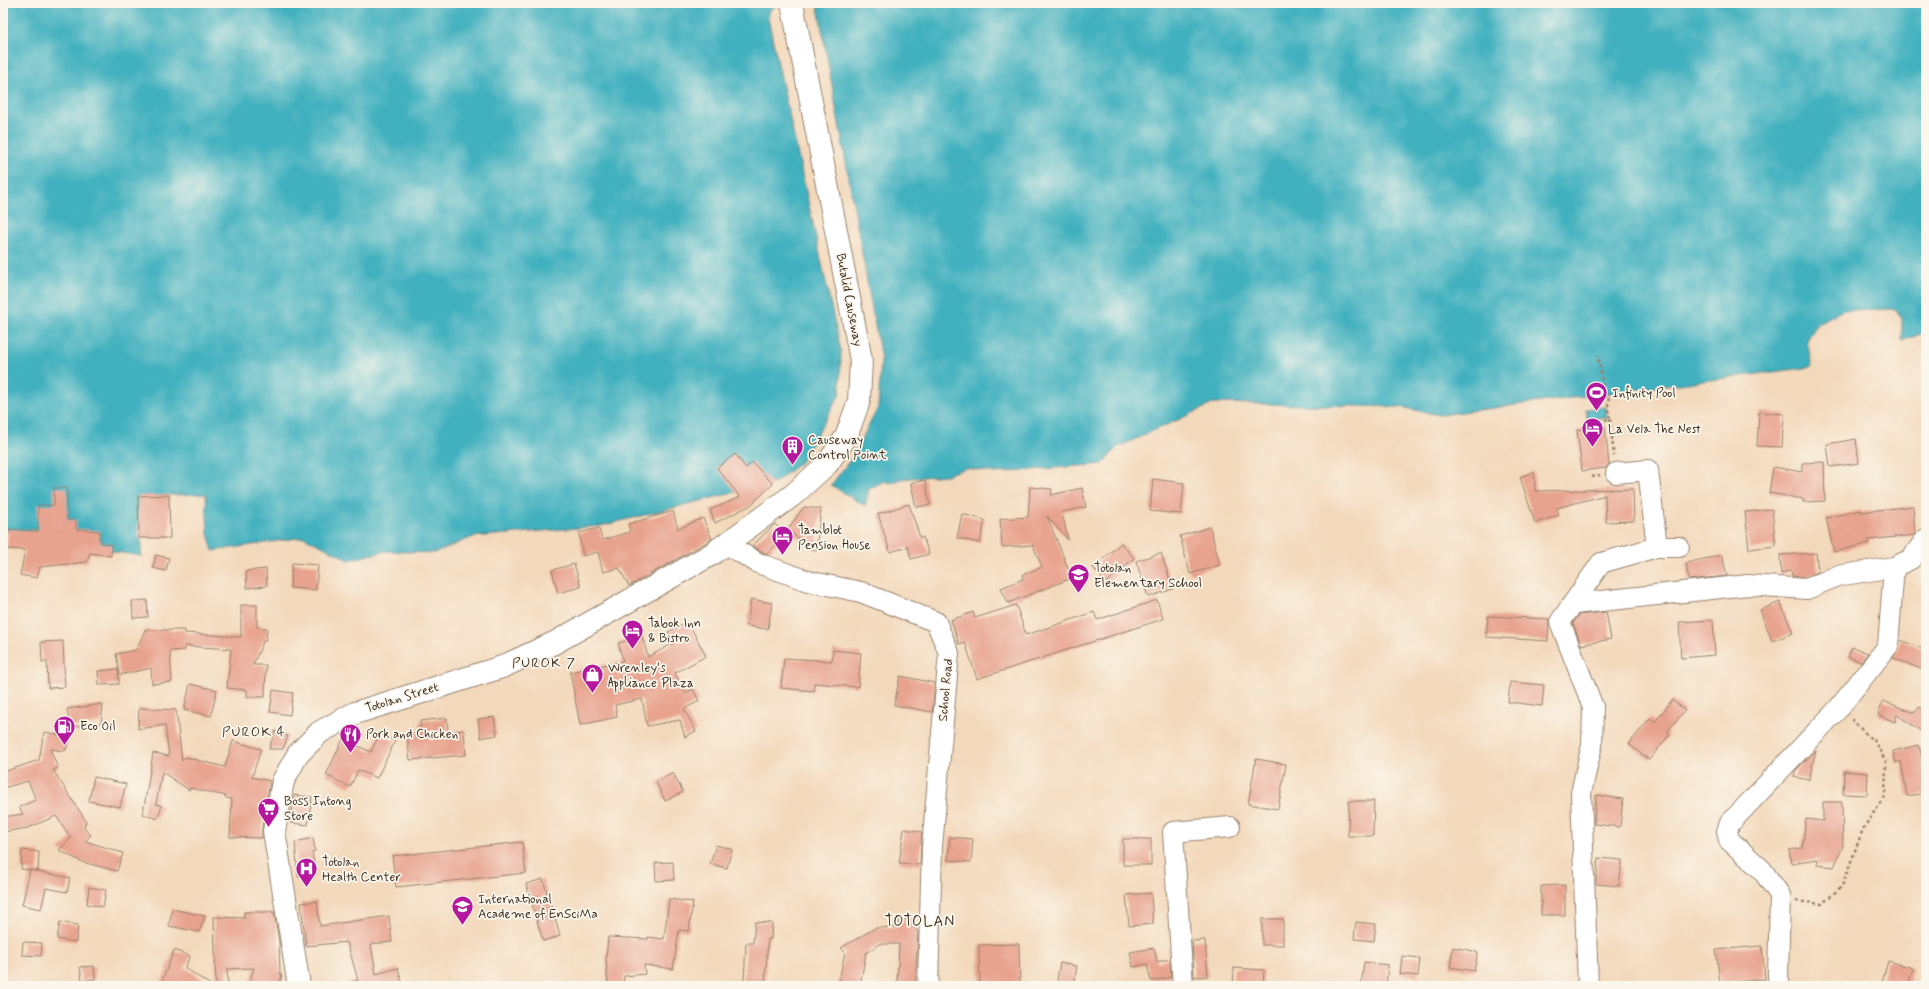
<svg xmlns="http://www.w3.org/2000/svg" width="1929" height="989" viewBox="0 0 1929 989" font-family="Mynerve,sans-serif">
<rect width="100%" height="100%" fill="#fbf7ec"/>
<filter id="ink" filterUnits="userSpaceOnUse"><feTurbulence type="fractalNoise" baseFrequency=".025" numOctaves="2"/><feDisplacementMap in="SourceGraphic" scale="8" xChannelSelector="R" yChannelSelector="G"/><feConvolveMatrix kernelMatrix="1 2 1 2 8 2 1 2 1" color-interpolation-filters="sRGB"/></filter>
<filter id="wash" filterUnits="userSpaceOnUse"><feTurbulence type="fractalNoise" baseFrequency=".012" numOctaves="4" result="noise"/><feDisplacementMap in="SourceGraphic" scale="16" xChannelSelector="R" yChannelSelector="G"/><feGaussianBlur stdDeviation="0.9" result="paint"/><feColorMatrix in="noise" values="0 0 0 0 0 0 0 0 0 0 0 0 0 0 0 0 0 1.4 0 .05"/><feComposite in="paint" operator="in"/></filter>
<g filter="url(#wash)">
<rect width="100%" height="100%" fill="#f3d9bc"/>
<!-- water -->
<g fill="#43b1bf" stroke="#3f6e6e">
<polygon points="3,3 780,3 770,10 768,18 841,351 840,394 816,437 801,462 776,482 601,526 473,537 435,553 386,551 349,560 304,537 213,551 208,534 206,494 142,496 141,556 37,539 35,535 3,530"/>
<polygon points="815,3 1926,3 1926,332 1902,341 1902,321 1896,309 1843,310 1818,323 1807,340 1812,367 1439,415 1401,407 1215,403 1116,448 1103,464 995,473 966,468 946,475 901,479 890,483 884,481 869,489 865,506 831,485 851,459 878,408 881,359 818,7"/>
<polygon points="1606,407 1607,417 1587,419 1586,409"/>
</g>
<g id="blocks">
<!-- building -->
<g fill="#e8a38e">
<polygon points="1759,412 1784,414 1782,447 1757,446"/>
<polygon points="1605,426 1609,464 1606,468 1582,471 1577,430"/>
<polygon points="1856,439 1859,463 1830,467 1827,444"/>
<polygon points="735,454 746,468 752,462 773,484 751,505 715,523 710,510 740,497 717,468"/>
<polygon points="1824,462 1825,501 1803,502 1803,499 1769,493 1773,467 1802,472 1802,463"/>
<polygon points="1534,472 1535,491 1633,489 1634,521 1606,522 1605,495 1557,508 1559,515 1535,523 1520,477"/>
<polygon points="1153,479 1184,483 1181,514 1150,511"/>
<polygon points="925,480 930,505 916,507 911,483"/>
<polygon points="1030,487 1052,489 1051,495 1082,488 1086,507 1062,512 1068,540 1047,516 1072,578 1008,603 1001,588 1023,579 1022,575 1042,567 1033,545 1002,547 1000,519 1028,517"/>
<polygon points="54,488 67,488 67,520 76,520 76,529 100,531 99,539 101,540 101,543 112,545 111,556 90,553 87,562 40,567 37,578 20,575 25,550 7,549 8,529 38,531 38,505 54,505"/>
<polygon points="169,495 170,538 139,538 138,496"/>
<polygon points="909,504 920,538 923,537 929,554 911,559 908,547 890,552 878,514"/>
<polygon points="1913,506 1915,535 1868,540 1869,543 1834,552 1826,518 1861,510 1861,512"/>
<polygon points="804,507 821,509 816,551 787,530"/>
<polygon points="1772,509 1776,546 1749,549 1745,512"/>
<polygon points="673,511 678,529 703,518 712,539 629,586 619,568 603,572 598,552 583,556 579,533 599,528 602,540 630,532 628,524"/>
<polygon points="962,514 985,520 980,543 957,538"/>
<polygon points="775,524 786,535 767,554 752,546"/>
<polygon points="1210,527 1220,565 1190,574 1180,536"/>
<polygon points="1121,543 1134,558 1106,583 1093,568"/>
<polygon points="1161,553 1173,589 1148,597 1136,561"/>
<polygon points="1816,553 1818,572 1805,577 1792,576 1791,570 1781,574 1780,555"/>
<polygon points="156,555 169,558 166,571 153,568"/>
<polygon points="1722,555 1727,576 1689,580 1686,563"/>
<polygon points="292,563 318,565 316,590 290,588"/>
<polygon points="574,564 581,587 558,593 552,570"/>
<polygon points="266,569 267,586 247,588 246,571"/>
<polygon points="751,599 772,603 768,629 747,626"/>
<polygon points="147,600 148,617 133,618 132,601"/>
<polygon points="1157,600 1163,619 977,679 965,642 959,644 951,620 973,612 975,618 1016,605 1026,635 1094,612 1097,620"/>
<polygon points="1780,602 1793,633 1772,641 1760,610"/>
<polygon points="241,605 257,605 257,627 267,628 266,640 264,640 253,665 266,665 265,697 247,697 247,690 227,688 231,649 185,646 185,650 170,651 172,682 152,684 151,668 120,675 116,654 136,650 145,630 185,630 185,633 241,637"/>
<polygon points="1606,612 1611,639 1581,645 1573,623 1579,615"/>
<polygon points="1488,616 1549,619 1548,641 1486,637"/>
<polygon points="1713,620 1715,655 1681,658 1679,622"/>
<polygon points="688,622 706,656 675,673 685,693 693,689 699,701 684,709 696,731 685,737 680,720 647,726 642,699 615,705 617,717 580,725 570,672 623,661 618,643 642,636 648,657 674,643 668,632"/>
<polygon points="1900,640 1926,650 1926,656 1921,669 1893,658 1899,647"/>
<polygon points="63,641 65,687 48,688 47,661 42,662 41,642"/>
<polygon points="1852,647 1868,653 1861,662 1848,657"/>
<polygon points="833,650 861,653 858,687 814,683 814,691 781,688 784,658 832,661"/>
<polygon points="118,669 119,684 99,685 98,671"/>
<polygon points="900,676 935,683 932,712 894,705"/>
<polygon points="1510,682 1544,685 1542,706 1508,702"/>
<polygon points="190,684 217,690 211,716 184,710"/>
<polygon points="273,690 293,693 290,715 270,712"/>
<polygon points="1672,700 1685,710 1667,732 1670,734 1649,760 1629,744 1650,718 1655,722"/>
<polygon points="1883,701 1915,713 1919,707 1926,711 1926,734 1897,715 1895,722 1878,715"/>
<polygon points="103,704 101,723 70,727 67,709"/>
<polygon points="139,708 176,710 182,761 185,757 225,767 233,741 261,749 252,777 270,781 262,829 262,838 230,837 232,799 226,798 226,796 190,788 189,790 162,772 156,804 162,806 157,819 143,814 153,753 169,756 165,725 138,729"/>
<polygon points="494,717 497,735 481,738 478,719"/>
<polygon points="447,718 448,732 464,730 466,755 410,760 407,734 421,732 420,721"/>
<polygon points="275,731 288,736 283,749 269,749"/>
<polygon points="44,732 68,736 66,750 64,751 50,749 58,768 53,770 86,821 84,828 91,835 85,841 123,853 117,871 82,862 59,850 71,838 56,816 28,828 3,832 3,817 23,814 19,807 36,800 28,781 3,788 3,772 39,760"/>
<polygon points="379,734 395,741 377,778 358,770 350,787 326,775 343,739 371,752"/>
<polygon points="1919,745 1926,777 1926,793 1907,796 1901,761 1896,763 1893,751"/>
<polygon points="1816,750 1809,780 1794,777 1795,771"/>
<polygon points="1256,759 1286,764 1278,809 1248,804"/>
<polygon points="1844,771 1868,773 1867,795 1843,794"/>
<polygon points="673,773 683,792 665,801 656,782"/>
<polygon points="94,777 126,784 120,807 89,801"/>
<polygon points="294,795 312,797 308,825 290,823"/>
<polygon points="1596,795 1623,799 1620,827 1594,824"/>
<polygon points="1349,801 1374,801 1373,836 1348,836"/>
<polygon points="1823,802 1842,802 1843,846 1834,867 1817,865 1818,859 1791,863 1789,850 1802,848 1806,819 1823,821"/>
<polygon points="904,829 922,832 920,865 899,863"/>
<polygon points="950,837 973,839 971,862 948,860"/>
<polygon points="313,838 315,851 312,852 316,874 298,877 295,842"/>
<rect x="1123" y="839" width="28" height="26"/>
<polygon points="522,842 526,873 396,887 392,856"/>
<polygon points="716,845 732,849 727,868 710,864"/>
<polygon points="22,850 39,852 38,871 21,869"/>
<polygon points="1598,858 1622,860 1619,886 1596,884"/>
<polygon points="673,862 674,880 656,881 655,863"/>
<polygon points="30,870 70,878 67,892 46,888 41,909 22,905"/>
<polygon points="543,879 560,936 543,941 526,884"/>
<polygon points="1565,885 1565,915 1541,915 1541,886"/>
<polygon points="89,887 106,890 103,907 87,904"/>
<polygon points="1151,893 1153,924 1129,926 1126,895"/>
<polygon points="669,899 693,902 689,931 679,930 673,969 644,965 645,974 624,976 623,986 608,986 606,960 608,937 648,939 648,937 664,939"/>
<polygon points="317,901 320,926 389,916 392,942 371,944 376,974 398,968 403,986 348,986 348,983 358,980 347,942 306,946 301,903"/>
<polygon points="172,909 205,916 199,932 169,926"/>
<polygon points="244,912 274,912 279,942 280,974 282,975 279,986 269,986 250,981 254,968 227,969 228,986 216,986 214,917 244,918"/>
<polygon points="911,919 912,925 918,932 915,986 897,986 899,944 879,944 866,953 860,986 838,986 845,952 841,948 875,928 899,927 899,920"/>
<rect x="1262" y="919" width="21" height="26"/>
<polygon points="60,922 78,925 76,942 57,939"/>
<polygon points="755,922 772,923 771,939 768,939 765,984 744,982 746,943 753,943"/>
<polygon points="1356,922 1376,924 1374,941 1354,939"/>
<polygon points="1205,940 1208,976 1194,977 1192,941"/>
<polygon points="23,942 42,943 41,956 22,955"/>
<polygon points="1019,944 1020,986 980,986 979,945"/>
<polygon points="1762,946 1765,979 1720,984 1716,950"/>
<polygon points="1453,947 1478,952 1474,971 1450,967"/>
<polygon points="1154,948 1157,962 1170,959 1171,977 1151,981 1147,964 1133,967 1130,952"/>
<polygon points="174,950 190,956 185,968 212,986 160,986"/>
<polygon points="1402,956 1420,958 1418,976 1400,974"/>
<polygon points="1888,961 1913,968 1908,986 1881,986"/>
<polygon points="1364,962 1388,965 1386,986 1361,986"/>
<polygon points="1060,963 1077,966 1074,986 1056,986"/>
<polygon points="94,966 95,979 82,981 80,967"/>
<polygon points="1234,968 1264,970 1263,986 1233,986"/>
</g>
</g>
</g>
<g filter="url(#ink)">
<use href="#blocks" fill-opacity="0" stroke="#97826d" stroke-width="1"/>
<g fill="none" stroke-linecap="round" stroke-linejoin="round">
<defs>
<g id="minor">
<polyline points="1616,473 1648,470 1657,547"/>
<polyline points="726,544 758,563 808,581 861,592 936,622 949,653 932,847 928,986"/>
<polyline points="1574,604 1748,585 1807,589 1837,576 1894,567 1911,559 1926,539"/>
<polyline points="1183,986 1173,832 1230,827"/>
<polyline points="1588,986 1581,793 1592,745 1593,707 1560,622 1601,563 1657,547 1679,547"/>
<polyline points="1780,986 1778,977 1780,895 1762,870 1729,840 1727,831 1730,823 1838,709 1888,646 1894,567"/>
</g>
<polyline id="major" points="299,986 274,831 283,781 298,754 320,732 355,713 502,667 556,642 712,554 793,495 827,464 846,437 859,401 861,360 792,3"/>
</defs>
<!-- minor casing -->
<use href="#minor" stroke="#97826d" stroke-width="22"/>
<!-- major casing -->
<use href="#major" stroke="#97826d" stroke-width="24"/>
<!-- path -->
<g stroke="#97826d" stroke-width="2.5" stroke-dasharray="3 3" stroke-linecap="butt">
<polyline points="1610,419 1614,456"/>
<polyline points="1587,422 1610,419 1608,405 1609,397 1604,395 1598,355"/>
<polyline points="1592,477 1600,475"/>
<polyline points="1796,901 1822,904 1842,886 1863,829 1885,795 1886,762 1874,740 1869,737 1851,719"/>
</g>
<!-- minor -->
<use href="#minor" stroke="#fff" stroke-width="20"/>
<!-- major -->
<use href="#major" stroke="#fff" stroke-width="22"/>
</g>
</g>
<!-- icons -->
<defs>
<symbol id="stadium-pin" viewBox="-11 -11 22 30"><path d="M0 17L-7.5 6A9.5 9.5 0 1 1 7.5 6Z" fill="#b5179e" stroke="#fbf7ec"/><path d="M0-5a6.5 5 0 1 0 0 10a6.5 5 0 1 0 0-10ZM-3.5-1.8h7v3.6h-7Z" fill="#fff"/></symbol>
<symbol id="hotel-pin" viewBox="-11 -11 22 30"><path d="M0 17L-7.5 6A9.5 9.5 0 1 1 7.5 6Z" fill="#b5179e" stroke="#fbf7ec"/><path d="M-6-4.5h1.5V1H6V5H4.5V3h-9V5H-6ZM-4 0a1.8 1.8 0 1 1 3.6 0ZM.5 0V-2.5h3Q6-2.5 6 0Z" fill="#fff"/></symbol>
<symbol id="building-pin" viewBox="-11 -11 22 30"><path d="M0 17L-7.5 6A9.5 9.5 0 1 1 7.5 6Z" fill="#b5179e" stroke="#fbf7ec"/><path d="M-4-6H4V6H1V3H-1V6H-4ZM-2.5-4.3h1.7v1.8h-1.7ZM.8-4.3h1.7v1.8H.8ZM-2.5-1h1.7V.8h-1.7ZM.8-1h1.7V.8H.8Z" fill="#fff"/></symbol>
<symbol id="school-pin" viewBox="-11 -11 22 30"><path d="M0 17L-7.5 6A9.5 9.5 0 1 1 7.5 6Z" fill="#b5179e" stroke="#fbf7ec"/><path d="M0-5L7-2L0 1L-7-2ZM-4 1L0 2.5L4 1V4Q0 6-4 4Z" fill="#fff"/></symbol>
<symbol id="shop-pin" viewBox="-11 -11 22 30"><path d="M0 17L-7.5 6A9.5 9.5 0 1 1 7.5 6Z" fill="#b5179e" stroke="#fbf7ec"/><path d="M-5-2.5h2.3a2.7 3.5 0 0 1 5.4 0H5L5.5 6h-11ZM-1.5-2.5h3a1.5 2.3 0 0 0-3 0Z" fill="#fff"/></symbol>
<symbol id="fuel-pin" viewBox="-11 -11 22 30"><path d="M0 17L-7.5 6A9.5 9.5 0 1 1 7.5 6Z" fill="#b5179e" stroke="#fbf7ec"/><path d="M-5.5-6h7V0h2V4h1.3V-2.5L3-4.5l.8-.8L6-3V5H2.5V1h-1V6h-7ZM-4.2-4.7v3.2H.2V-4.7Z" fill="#fff"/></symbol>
<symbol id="restaurant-pin" viewBox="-11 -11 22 30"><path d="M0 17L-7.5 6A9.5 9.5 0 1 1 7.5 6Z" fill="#b5179e" stroke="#fbf7ec"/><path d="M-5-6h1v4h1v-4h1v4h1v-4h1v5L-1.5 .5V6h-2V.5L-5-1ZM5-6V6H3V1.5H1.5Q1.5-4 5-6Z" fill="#fff"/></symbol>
<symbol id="supermarket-pin" viewBox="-11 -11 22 30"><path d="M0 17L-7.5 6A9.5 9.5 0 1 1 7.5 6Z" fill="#b5179e" stroke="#fbf7ec"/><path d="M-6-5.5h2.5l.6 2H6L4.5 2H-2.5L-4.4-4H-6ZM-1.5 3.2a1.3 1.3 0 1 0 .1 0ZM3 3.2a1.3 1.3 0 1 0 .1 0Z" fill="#fff"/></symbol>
<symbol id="hospital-pin" viewBox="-11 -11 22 30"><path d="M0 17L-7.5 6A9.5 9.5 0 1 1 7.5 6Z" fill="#b5179e" stroke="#fbf7ec"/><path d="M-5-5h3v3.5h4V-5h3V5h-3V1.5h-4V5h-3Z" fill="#fff"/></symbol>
</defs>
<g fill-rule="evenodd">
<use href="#stadium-pin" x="1584" y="380" width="25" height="34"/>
<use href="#hotel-pin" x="1580" y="416" width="25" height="34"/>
<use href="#building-pin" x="780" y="434" width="25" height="34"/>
<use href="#hotel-pin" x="770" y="524" width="25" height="34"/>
<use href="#school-pin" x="1066" y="562" width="25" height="34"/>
<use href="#hotel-pin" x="620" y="618" width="25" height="34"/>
<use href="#shop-pin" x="580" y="662" width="25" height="34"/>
<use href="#fuel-pin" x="52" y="714" width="25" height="34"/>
<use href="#restaurant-pin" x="338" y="722" width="25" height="34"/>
<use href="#supermarket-pin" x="256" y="796" width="25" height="34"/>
<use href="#hospital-pin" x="294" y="856" width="25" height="34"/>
<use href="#school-pin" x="450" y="894" width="25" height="34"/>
</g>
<g text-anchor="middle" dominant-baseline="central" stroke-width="3.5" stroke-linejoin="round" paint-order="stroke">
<!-- street labels -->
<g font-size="13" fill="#3b2a1e" stroke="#fbf7ec">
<text transform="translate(849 300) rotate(79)">Butalid Causeway</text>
<text transform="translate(946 690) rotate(-85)">School Road</text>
<text transform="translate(402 698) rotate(-17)">Totolan Street</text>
</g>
<!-- poi labels -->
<g font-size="13" fill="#3b2a1e" stroke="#fbf7ec" text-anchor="start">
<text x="1612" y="393">Infinity Pool</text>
<text x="1608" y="429">La Vela The Nest</text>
<text x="808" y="440">Causeway<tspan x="808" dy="15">Control Point</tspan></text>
<text x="798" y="530">Tamblot<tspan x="798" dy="15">Pension House</tspan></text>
<text x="1094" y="568">Totolan<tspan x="1094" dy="15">Elementary School</tspan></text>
<text x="648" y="623">Tabok Inn<tspan x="648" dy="15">&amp; Bistro</tspan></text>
<text x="608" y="668">Wrenley's<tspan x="608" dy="15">Appliance Plaza</tspan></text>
<text x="80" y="726">Eco Oil</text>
<text x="366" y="734">Pork and Chicken</text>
<text x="284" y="801">Boss Intong<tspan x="284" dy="15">Store</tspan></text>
<text x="322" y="862">Totolan<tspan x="322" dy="15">Health Center</tspan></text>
<text x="478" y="899">International<tspan x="478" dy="15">Academe of EnSciMa</tspan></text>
</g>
<!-- neighbourhood labels -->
<g font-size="14" letter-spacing="1" fill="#3b2a1e" stroke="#fbf7ec">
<text x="544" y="663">PUROK 7</text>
<text x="254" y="732">PUROK 4</text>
</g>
<!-- quarter labels -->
<g font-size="15" letter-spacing="1" fill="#3b2a1e" stroke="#fbf7ec">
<text x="920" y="922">TOTOLAN</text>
</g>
</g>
<!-- margin -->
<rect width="1929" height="989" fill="none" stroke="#fbf7ec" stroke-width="16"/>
</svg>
